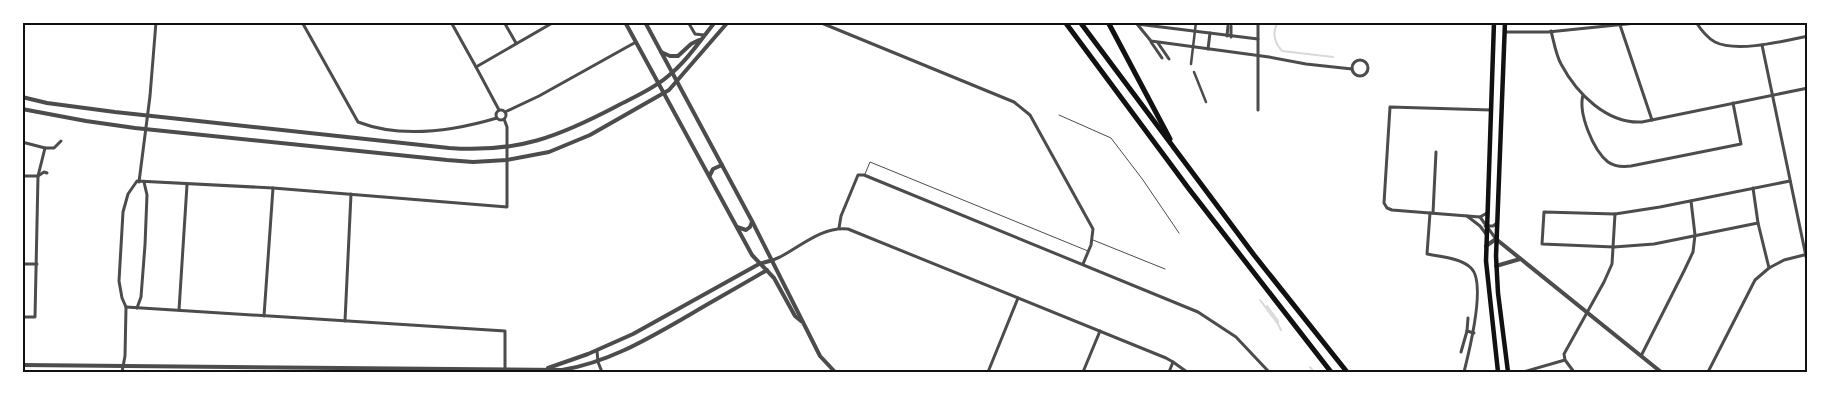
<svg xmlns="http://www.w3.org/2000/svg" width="1830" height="395" viewBox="0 0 1830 395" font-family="'PT Sans',sans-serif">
<rect width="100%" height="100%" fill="#fff"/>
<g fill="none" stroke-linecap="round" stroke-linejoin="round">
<!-- stream -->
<g stroke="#d9d9d9" stroke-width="2">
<path d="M1278,22C1272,32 1274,42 1282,51L1333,57"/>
<polyline points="1260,300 1278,324 1281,330"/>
<polyline points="1267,306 1278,321 1278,324"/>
<polyline points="1310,367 1314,372"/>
</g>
<!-- service -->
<g stroke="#4c4c4c" stroke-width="1">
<polyline points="1059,115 1111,138 1143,180 1179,233"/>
<polyline points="865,174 870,162 1088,251"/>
<polyline points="1093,240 1165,269"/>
</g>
<!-- pedestrian -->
<g stroke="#4c4c4c" stroke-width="2.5">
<polyline points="1191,64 1196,22"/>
<polyline points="1194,72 1206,102"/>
</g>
<!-- minor -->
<g stroke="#4c4c4c" stroke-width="3">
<path d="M302,22L358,122C402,139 453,131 497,118"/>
<polyline points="451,22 476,67 499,110"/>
<polyline points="504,22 516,43"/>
<polyline points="688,22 695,34 704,35"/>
<polyline points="819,22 1014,102 1030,115 1093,229 1091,245 1083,264"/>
<path d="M1696,22C1701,30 1706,37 1715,42C1737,53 1784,41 1808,36"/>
<polyline points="1620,25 1652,120"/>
<path d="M1551,31C1554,42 1556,55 1561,64C1577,94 1607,124 1642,122L1808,88"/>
<polyline points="1505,32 1548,32 1646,22"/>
<polyline points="1227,36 1228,26"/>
<polyline points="1231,37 1231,26"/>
<polyline points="1258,39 1137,24 1151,41 1269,57 1306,64 1352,69"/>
<polyline points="1151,42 1162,58"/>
<polyline points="1158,43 1169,59"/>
<polyline points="1762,45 1808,266"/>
<polyline points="1208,49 1210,33"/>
<circle cx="1360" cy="68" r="8"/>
<polyline points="476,67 554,22"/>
<path d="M1583,95C1578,113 1593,150 1608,162C1615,167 1623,167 1631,166L1741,144L1733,103"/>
<circle cx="501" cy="115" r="5"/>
<polyline points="1258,110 1258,22"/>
<polyline points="505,112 539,96 636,42"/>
<polyline points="22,142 45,148 38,176 35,317 22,317"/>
<polyline points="45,148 54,148 61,141"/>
<polyline points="22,176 38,176 44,172 47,173"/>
<polyline points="139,182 150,96 156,22"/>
<polyline points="1753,188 1758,223 1769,268"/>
<path d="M1430,213L1427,254C1441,257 1461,258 1471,268C1487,283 1469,352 1464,372"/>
<polyline points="1433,213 1436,152"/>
<polyline points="1487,213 1480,217 1392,210 1387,208 1384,203 1390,107 1491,110"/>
<polyline points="1467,216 1480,226 1486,234"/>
<polyline points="1480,217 1496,239"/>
<polyline points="1758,223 1654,244 1614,247 1542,244 1544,212 1615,214 1660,207 1790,181"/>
<polyline points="1485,226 1493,226 1497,223"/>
<polyline points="839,228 841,216 858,175 864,175 1198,312 1236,337 1269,372"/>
<path d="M773,260L780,257C801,246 823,226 848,229L1166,358L1173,362L1187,372"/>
<polyline points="22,264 37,264"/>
<polyline points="126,307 505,331 505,370"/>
<polyline points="137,308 141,297 145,245 147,195 144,182"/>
<polyline points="179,310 187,185"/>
<polyline points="264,316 273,188"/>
<polyline points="345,321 351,194"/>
<polyline points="1467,331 1468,318"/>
<polyline points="597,351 598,362 602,372"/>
<polyline points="1461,352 1467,331 1474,333"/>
<polyline points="1641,356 1684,271 1693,252 1695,235 1691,201"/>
<polyline points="122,372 125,356 126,307 122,298 119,281 123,212 128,194 137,181 273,188 507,207 507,127 504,119"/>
<polyline points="988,372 1018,298"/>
<polyline points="1083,372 1100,331"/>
<polyline points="1169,372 1173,362"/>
<polyline points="1523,372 1565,360"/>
<polyline points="1574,372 1565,360 1564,354 1604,282 1612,264 1615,214"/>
<polyline points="1708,372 1755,280 1769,268 1784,260 1808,254"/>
</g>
<!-- tertiary -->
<g stroke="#4c4c4c" stroke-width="4">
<polyline points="625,22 752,255 774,278 795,316 801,321"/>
<polyline points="645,22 752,221 820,356 835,372"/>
<polyline points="661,52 670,56 678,56 691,44 699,40"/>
<path d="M22,97L47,103L115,112L449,148C518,153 558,137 617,106C634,97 653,89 667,77C686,62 700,41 715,22"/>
<polyline points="22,109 86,121 135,128 447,160 473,162 507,160 549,152 590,135 669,90 728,22"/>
<polyline points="710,175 713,169 722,165"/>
<polyline points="737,227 746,230 750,227 752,222"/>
<polyline points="1486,246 1496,239 1661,372"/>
<polyline points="1496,266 1520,259"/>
<path d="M22,365L562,370C610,362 649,338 691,314C716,299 742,285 767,270"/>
<polyline points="548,368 588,354 633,334 759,264 773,260"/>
</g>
<!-- secondary -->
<g stroke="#111" stroke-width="4.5">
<polyline points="1494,22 1486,261 1498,372"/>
<polyline points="1505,22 1496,256 1498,293 1508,372"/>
</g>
<!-- trunk -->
<g stroke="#111" stroke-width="5">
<polyline points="1065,22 1189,189 1331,372"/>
<polyline points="1080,22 1254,255 1347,372"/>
<polyline points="1108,22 1170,139"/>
</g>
</g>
<!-- border -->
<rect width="1830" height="395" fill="none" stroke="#ffffff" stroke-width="48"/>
<rect x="24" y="24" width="1782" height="347" fill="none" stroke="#111" stroke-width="2"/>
</svg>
